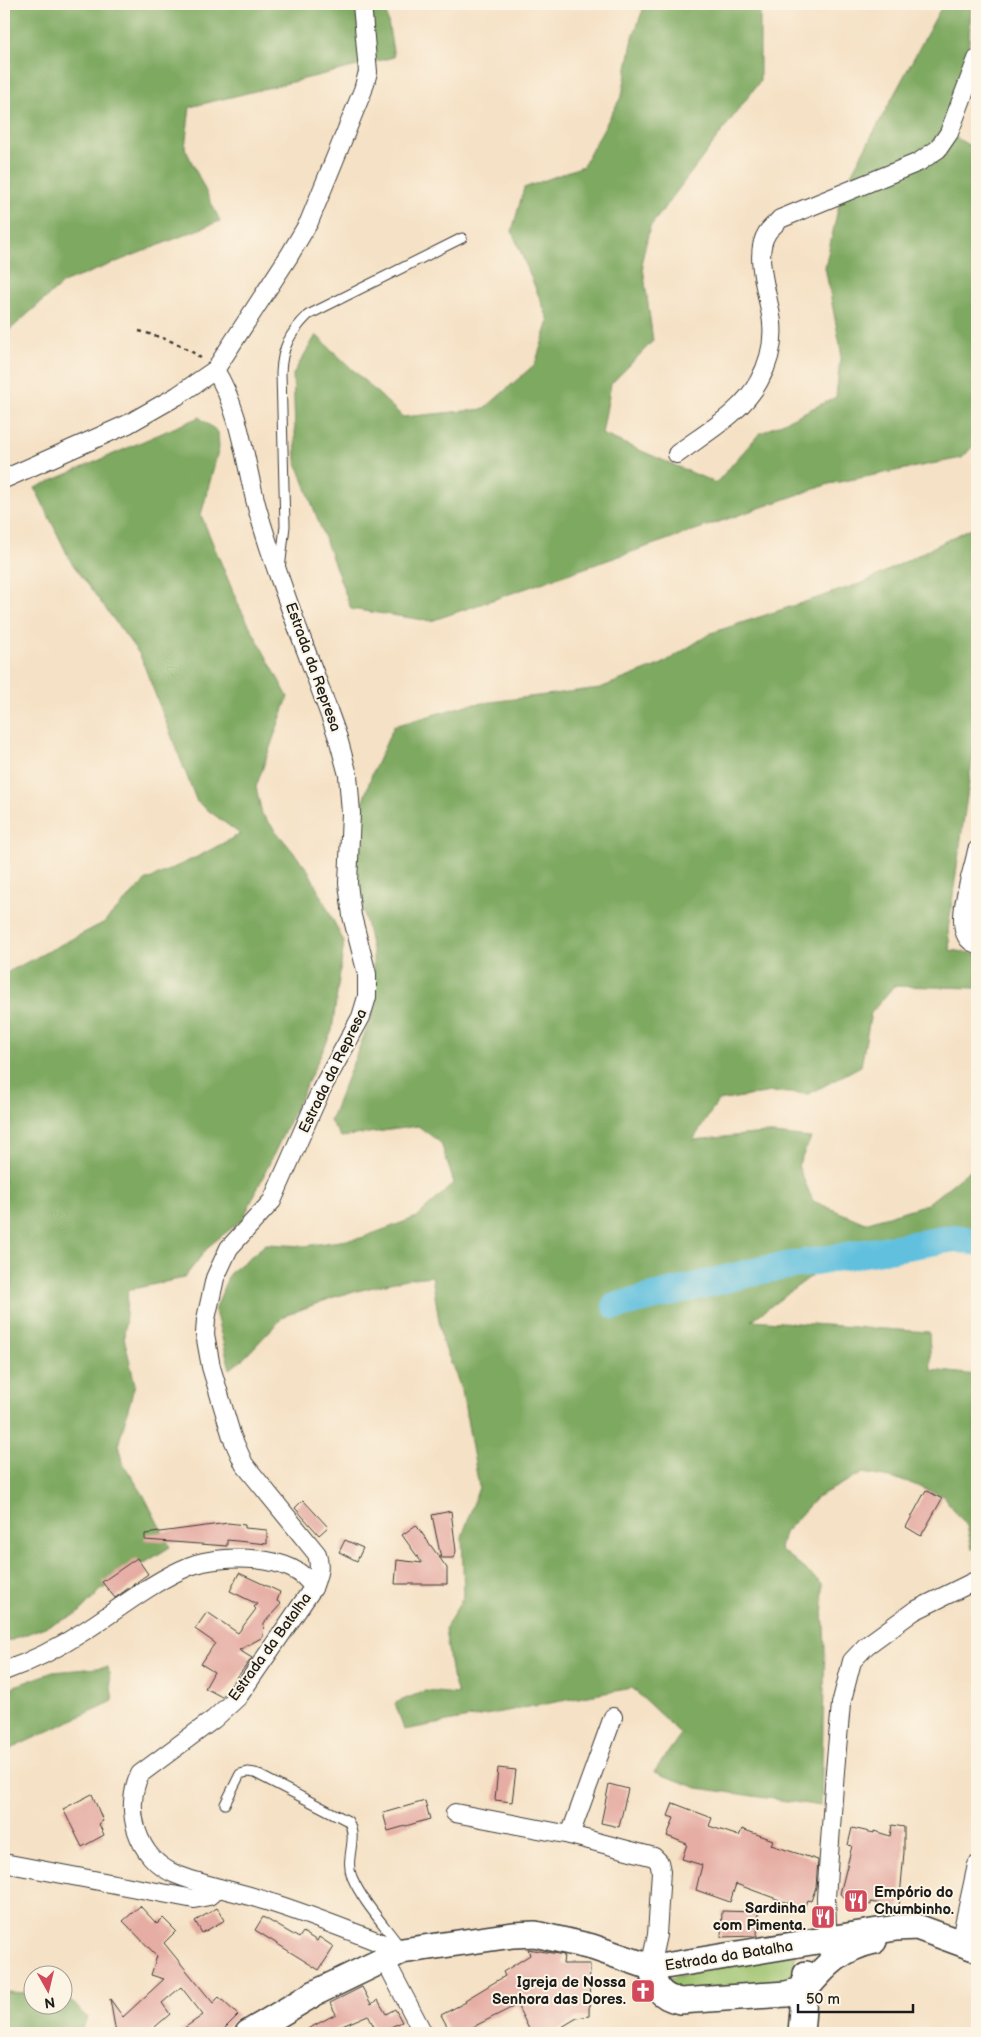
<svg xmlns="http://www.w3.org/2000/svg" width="981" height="2037" viewBox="0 0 981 2037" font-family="'Balsamiq Sans',sans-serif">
<rect width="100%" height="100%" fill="#fcf5e5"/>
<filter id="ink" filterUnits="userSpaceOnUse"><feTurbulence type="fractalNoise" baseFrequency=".02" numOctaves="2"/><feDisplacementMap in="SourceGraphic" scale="10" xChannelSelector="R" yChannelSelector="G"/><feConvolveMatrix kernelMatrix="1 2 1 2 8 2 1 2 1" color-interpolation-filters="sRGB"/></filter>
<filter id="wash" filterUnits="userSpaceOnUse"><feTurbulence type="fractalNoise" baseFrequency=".0096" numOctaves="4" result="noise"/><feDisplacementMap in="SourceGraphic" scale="20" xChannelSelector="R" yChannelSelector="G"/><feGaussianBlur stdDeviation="1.12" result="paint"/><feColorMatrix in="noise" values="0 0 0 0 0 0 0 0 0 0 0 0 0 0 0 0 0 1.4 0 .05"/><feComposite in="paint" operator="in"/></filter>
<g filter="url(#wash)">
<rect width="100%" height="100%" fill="#f5e1c5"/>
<!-- green -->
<polygon fill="#9dc36e" stroke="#5c7045" points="795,1952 793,1987 693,1998 669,1985 670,1978"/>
<!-- forest -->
<g fill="#7ea961" stroke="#4d623e">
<polygon points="4,4 385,4 394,57 190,107 185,148 220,221 63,283 4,335"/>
<polygon points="645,4 760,4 760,81 650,227 642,260 653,341 611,384 602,434 716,483 759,434 836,397 841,350 825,267 842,191 943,4 971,4 967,76 948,133 977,150 977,442 962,458 829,484 431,621 351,609 296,461 293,374 316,335 403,417 484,409 535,364 549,321 512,231 524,188 583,166 622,95 633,37"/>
<polygon points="199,417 218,432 219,448 201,515 239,606 288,697 256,787 262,814 308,870 344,942 332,1031 243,1219 209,1246 184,1278 128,1290 124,1337 135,1384 119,1442 122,1462 143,1494 170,1547 101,1590 78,1614 4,1643 4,974 103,923 145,881 199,856 240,834 197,802 140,655 71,562 35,488"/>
<polygon points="977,525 977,726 948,930 950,950 977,954 977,988 894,986 871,1013 861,1066 809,1094 771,1092 718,1101 693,1140 765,1133 811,1138 798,1166 813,1201 865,1223 927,1204 970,1170 977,1168 977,1230 855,1244 752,1320 929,1332 931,1370 977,1375 977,1547 972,1549 967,1526 943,1496 905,1481 863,1473 817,1497 784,1533 780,1549 822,1584 825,1648 821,1806 698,1788 654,1772 681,1734 632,1688 404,1730 395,1703 425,1691 458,1694 452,1676 445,1629 464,1596 462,1537 479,1487 462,1391 442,1340 432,1276 406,1279 337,1296 284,1316 243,1359 230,1369 215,1311 229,1274 266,1244 305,1246 361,1238 417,1217 454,1183 441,1143 418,1126 341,1137 330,1121 373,1013 373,954 351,854 357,820 372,774 394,726 467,705 600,688 662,664 711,633 865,582"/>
<polygon points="108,1667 113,1701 4,1752 4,1690 53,1672"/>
<polygon points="4,1992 32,1993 32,2004 62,2004 63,1995 66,1995 87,2018 80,2033 4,2033"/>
</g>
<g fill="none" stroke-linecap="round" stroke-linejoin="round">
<!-- river -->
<polyline stroke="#60c0de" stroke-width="28" points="616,1306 762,1270 955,1238 977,1242"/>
</g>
<g id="blocks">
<!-- building -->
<g fill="#e6ada4">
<polygon points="926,1490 942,1499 921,1536 906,1527"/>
<polygon points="303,1500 328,1527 319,1535 295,1508"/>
<polygon points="451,1511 456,1551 454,1558 441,1558 432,1515"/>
<polygon points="228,1523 245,1525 245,1528 267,1530 267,1544 227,1540 227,1546 145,1540 145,1534"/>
<polygon points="416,1525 447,1568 447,1584 395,1584 397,1560 422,1563 402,1535"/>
<polygon points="345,1540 363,1548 357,1561 339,1552"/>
<polygon points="137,1558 148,1574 115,1598 102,1582"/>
<polygon points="239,1573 280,1592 277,1601 281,1604 264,1623 263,1637 239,1650 252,1658 222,1697 205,1688 214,1672 201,1664 215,1643 195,1629 207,1612 238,1633 256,1609 254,1607 257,1604 230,1591"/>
<polygon points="498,1768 516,1770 512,1802 495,1800"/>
<polygon points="609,1784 628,1789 619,1827 601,1823"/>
<polygon points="92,1794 103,1821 99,1824 104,1835 82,1847 63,1809"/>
<polygon points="425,1801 430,1819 388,1831 383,1813"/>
<polygon points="673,1803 712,1818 709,1826 739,1836 742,1829 773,1840 771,1845 818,1860 816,1887 811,1901 807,1900 804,1909 736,1884 730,1902 696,1890 702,1865 682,1859 687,1844 667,1836 674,1818 668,1816"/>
<polygon points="892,1825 904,1827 904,1852 899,1908 871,1902 871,1905 850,1901 840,1894 852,1846 848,1845 852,1828 874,1833 874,1831 890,1836"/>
<polygon points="140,1906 157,1924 163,1918 176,1931 164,1943 213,2003 219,1997 238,2015 220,2033 177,2033 203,2015 181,1987 162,2003 170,2014 148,2033 116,2033 110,1999 123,2017 164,1979 151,1975 157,1956 123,1921"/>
<polygon points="217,1908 225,1920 202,1933 195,1921"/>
<polygon points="722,1911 758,1912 757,1936 721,1937"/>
<polygon points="263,1917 299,1938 303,1932 317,1941 319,1937 334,1947 319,1970 255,1930"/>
<polygon points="528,1949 564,1955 563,1964 590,1964 589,2016 577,2018 552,2033 531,2033 517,2005 473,2027 477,2033 451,2033 441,2015 466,2002 465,2000 505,1976 503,1972 530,1955"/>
<polygon points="362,1987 371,2004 378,2000 386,2014 395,2009 402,2022 377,2033 368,2015 326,2033 300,2033 336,2014 330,2003"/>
</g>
</g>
</g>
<g filter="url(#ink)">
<use href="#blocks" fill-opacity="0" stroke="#3d3a35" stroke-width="1"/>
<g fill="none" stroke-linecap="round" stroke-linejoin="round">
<defs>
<g id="lane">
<path d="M280,569L285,526L281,373C282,347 290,333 308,315L462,238"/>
<path d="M225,1804L240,1774L248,1772L255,1773L348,1821C359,1839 344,1858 352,1877C362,1901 386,1927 401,1948"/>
</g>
<g id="street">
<path d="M215,370C241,411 245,465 258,511C280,588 312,663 338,738L348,775L351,813L348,883L352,916L367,974V997L361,1017L321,1090L272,1201L229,1248L215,1278L206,1319L205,1334L211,1367L232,1437L244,1464L317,1554C321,1567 318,1575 313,1588"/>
<path d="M677,454C705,433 742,413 759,381C769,363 774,344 772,323C770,298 752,256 767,233C770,228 776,224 780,219L919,162L938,149L949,133L977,59"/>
<polyline points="4,479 128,424 177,396 215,370 289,256 309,222 363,90 368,72 362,4"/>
<path d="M977,850C974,871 947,936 977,944"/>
<path d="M4,1671C33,1661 60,1647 86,1630C119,1609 153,1581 190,1566C221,1554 296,1553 313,1588L238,1697L214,1719L140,1774C123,1809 137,1858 175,1874C204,1886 236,1891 266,1901C312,1915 357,1934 402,1951"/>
<polyline points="455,1813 570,1835 654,1857 659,1862 661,1871 657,1935 650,1967"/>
<polyline points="570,1835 613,1717"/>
<polyline points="4,1863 194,1899 209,1896 218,1888"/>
<polyline points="960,1943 977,1865"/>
<polyline points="828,1951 826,1898 835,1771 841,1704 852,1661 866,1646 914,1611 977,1580"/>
<polyline points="384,1958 423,2033"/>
</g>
<g id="secondary">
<path d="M653,1968C653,1988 661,1997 680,2001L786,1994L806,1989"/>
<path d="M806,1989C826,1965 842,1948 874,1941"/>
<polyline points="248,2033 315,1993 402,1951 513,1935 535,1934 592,1947 653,1968 896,1928 917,1927 977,1949"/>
<polyline points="801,2033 806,1974"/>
</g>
</defs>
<!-- lane casing -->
<use href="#lane" stroke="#3d3a35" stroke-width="11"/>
<!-- street casing -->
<use href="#street" stroke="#3d3a35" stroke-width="20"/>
<!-- secondary casing -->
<use href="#secondary" stroke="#3d3a35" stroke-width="28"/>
<!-- path -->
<path stroke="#3d3a35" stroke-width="2.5" stroke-dasharray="4 4" stroke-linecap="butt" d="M139,331C162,337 183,344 202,359"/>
<!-- lane -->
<use href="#lane" stroke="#fff" stroke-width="9"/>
<!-- street -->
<use href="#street" stroke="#fff" stroke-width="18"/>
<!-- secondary -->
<use href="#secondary" stroke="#fff" stroke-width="25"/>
</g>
</g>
<!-- icons -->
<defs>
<symbol id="restaurant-square" viewBox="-11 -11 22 22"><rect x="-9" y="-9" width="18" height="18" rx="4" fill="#d1495b" stroke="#fcf5e5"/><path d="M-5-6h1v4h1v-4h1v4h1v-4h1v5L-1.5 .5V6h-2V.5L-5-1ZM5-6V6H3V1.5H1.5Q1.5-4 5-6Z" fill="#fff"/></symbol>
<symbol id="church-square" viewBox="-11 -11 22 22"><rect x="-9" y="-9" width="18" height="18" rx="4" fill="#d1495b" stroke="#fcf5e5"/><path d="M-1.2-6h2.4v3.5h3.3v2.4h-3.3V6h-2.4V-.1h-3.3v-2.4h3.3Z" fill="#fff"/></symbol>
</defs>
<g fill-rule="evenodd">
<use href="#restaurant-square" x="842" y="1887" width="28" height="28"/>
<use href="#restaurant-square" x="809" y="1903" width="28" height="28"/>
<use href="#church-square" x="629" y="1977" width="28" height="28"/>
</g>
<g text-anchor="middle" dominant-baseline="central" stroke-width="4" stroke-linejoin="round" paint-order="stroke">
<!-- street labels -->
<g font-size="15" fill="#1c1c1c" stroke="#fcf5e5">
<text transform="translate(313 667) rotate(70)">Estrada da Represa</text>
<text transform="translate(333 1071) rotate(-64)">Estrada da Represa</text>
<text transform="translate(270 1647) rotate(-54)">Estrada da Batalha</text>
<text transform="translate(729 1956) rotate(-9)">Estrada da Batalha</text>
</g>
<!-- poi labels -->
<g font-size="15" font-weight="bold" fill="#1c1c1c" stroke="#fcf5e5" text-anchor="end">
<text x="874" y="1892" text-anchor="start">Empório do<tspan x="874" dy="17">Chumbinho.</tspan></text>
<text x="806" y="1908">Sardinha<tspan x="806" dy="17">com Pimenta.</tspan></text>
<text x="626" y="1982">Igreja de Nossa<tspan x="626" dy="17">Senhora das Dores.</tspan></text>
</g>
</g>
<!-- margin -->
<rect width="981" height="2037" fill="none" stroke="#fcf5e5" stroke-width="20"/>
<!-- north arrow -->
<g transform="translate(48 1990) rotate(172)"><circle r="24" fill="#fcf5e5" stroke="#a29e95"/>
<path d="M0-4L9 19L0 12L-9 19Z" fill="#d1495b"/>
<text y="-8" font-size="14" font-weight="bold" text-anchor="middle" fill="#1c1c1c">N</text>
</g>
<!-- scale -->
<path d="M798 2004v8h115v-8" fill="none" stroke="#1c1c1c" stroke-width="2.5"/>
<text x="806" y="2004" font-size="15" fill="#1c1c1c" stroke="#fcf5e5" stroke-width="4" paint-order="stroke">50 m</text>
</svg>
